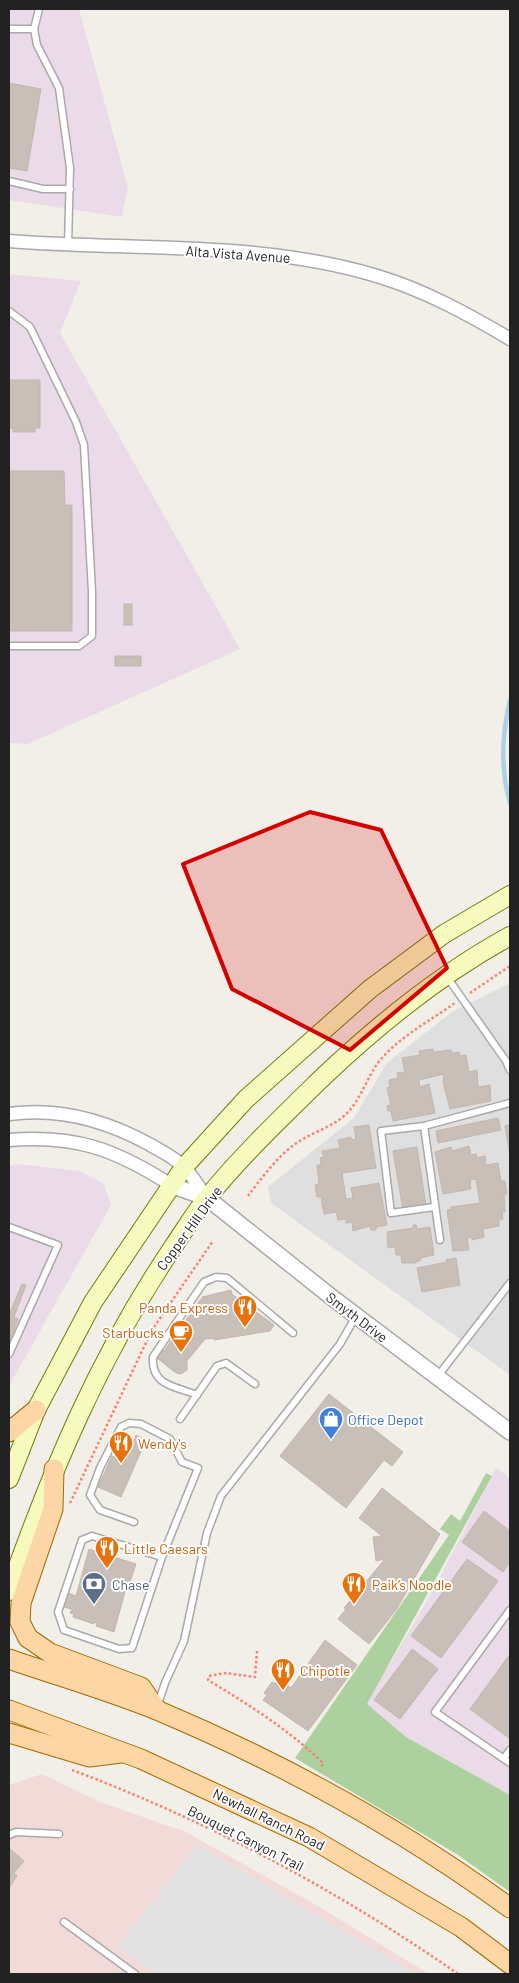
<svg xmlns="http://www.w3.org/2000/svg" width="519" height="1983" viewBox="0 0 519 1983" font-family="Barlow,sans-serif">
<rect width="100%" height="100%" fill="#f2efe9"/>
<!-- residential -->
<polygon fill="#e0dfdf" points="510,983 510,1375 271,1203 268,1187 354,1118 387,1063 452,1012"/>
<!-- commercial -->
<polygon fill="#f2dad9" points="42,1774 100,1802 186,1832 316,1905 429,1974 9,1974 9,1785"/>
<!-- industrial -->
<g fill="#ebdbe8">
<polygon points="9,9 79,9 128,188 122,217 9,200"/>
<polygon points="9,274 81,281 60,333 240,649 28,744 9,743"/>
<polygon points="16,1164 80,1171 104,1184 111,1205 9,1386 9,1166"/>
<polygon points="496,1468 510,1478 510,1795 406,1737 366,1704 435,1587"/>
</g>
<!-- forest -->
<polygon fill="#add19e" points="486,1473 492,1476 367,1704 406,1737 510,1795 510,1892 458,1855 295,1758 449,1535 440,1529 451,1514 460,1521"/>
<!-- parking -->
<polygon fill="#e2e2e2" points="196,1844 416,1974 157,1974 116,1947 180,1867"/>
<g fill="none" stroke-linecap="round" stroke-linejoin="round">
<!-- stream -->
<path stroke="#aad3df" stroke-width="4.5" d="M510,700C502,734 500,769 510,803"/>
</g>
<!-- building -->
<g fill="#c7bfb8" stroke="#c4b6ab">
<polygon points="9,83 41,89 27,171 9,168"/>
<polygon points="9,380 40,380 40,428 35,428 35,432 13,432 13,428 9,428"/>
<polygon points="9,471 64,471 65,505 72,505 72,631 9,631"/>
<rect x="124" y="604" width="8" height="21"/>
<rect x="115" y="656" width="26" height="10"/>
<polygon points="433,1049 433,1052 451,1050 452,1053 459,1052 460,1056 466,1055 469,1072 477,1070 478,1087 490,1085 491,1101 450,1109 443,1082 444,1074 419,1080 420,1087 429,1084 435,1113 393,1121 391,1111 388,1111 387,1106 391,1105 387,1088 390,1087 389,1080 398,1078 397,1073 405,1072 402,1058 420,1055 419,1051"/>
<polygon points="498,1118 501,1130 438,1143 436,1131"/>
<polygon points="369,1125 376,1168 342,1173 346,1199 353,1198 351,1188 379,1183 387,1225 376,1227 376,1230 371,1230 370,1226 353,1231 352,1222 346,1223 346,1219 338,1220 336,1212 324,1214 321,1197 317,1197 315,1185 319,1184 317,1165 321,1165 320,1158 324,1157 322,1151 340,1148 338,1140 351,1137 351,1140 356,1139 354,1127"/>
<polygon points="510,1125 510,1155 505,1126"/>
<polygon points="469,1146 471,1155 476,1154 477,1158 485,1156 486,1165 498,1163 501,1181 505,1181 507,1194 504,1194 505,1212 502,1212 503,1219 499,1220 499,1226 483,1229 484,1237 472,1240 472,1237 467,1238 469,1250 453,1251 447,1210 451,1209 451,1207 480,1203 476,1179 470,1180 471,1189 443,1194 435,1152 451,1147 452,1151"/>
<polygon points="417,1147 426,1206 403,1210 393,1151"/>
<polygon points="413,1225 416,1225 417,1229 430,1227 434,1255 420,1258 421,1260 414,1263 402,1263 401,1255 396,1255 395,1247 388,1248 387,1232 413,1228"/>
<polygon points="456,1258 460,1285 422,1292 417,1268 447,1262 446,1260"/>
<polygon points="22,1284 26,1285 14,1317 18,1319 9,1343 9,1315"/>
<polygon points="231,1290 232,1294 274,1325 270,1331 214,1340 214,1338 205,1339 187,1361 187,1370 181,1374 176,1373 157,1358 163,1350 164,1351 200,1300 202,1300 202,1297"/>
<polygon points="329,1394 403,1452 392,1466 384,1460 346,1508 280,1456"/>
<polygon points="136,1435 146,1440 121,1497 98,1487 112,1456 114,1457 118,1443 120,1444 123,1437 134,1441"/>
<polygon points="382,1488 440,1534 396,1610 369,1644 338,1619 346,1609 344,1608 385,1559 376,1561 373,1537 382,1536 359,1518"/>
<polygon points="484,1511 510,1531 510,1562 503,1572 462,1542"/>
<polygon points="89,1549 136,1564 129,1585 127,1584 114,1632 96,1626 97,1623 94,1622 94,1624 73,1617 74,1614 70,1613 72,1609 63,1607 68,1593 76,1596"/>
<polygon points="467,1559 498,1581 441,1658 411,1636"/>
<polygon points="325,1640 357,1665 308,1731 263,1700 267,1695 264,1693 272,1682 275,1684 279,1679 291,1688"/>
<polygon points="412,1649 438,1669 400,1719 374,1700"/>
<polygon points="510,1654 510,1739 470,1709"/>
<polygon points="9,1848 24,1861 14,1873 17,1876 9,1888"/>
</g>
<g fill="none" stroke-linecap="round" stroke-linejoin="round">
<defs>
<g id="service">
<polyline points="39,9 34,29 37,45 59,88 70,168 68,245"/>
<polyline points="9,29 34,29"/>
<polyline points="9,181 43,189 70,189"/>
<polyline points="9,311 30,327 76,422 84,445 92,592 92,636 79,646 9,646"/>
<polyline points="447,977 506,1061 510,1070"/>
<polyline points="424,1126 440,1240"/>
<polyline points="434,1207 391,1213 381,1131 424,1126 510,1103"/>
<polyline points="9,1227 58,1245 9,1354"/>
<polyline points="437,1377 510,1283"/>
<path d="M197,1395C175,1386 151,1386 153,1357L204,1282L216,1277L227,1278L293,1333"/>
<polyline points="180,1419 217,1366 226,1363 255,1384"/>
<polyline points="134,1522 100,1510 90,1495 100,1468 121,1427 129,1423 141,1424 170,1439 182,1462 198,1468 162,1557 132,1648 119,1649 64,1630 58,1612 82,1540 92,1536 162,1557"/>
<polyline points="510,1610 435,1712 510,1763"/>
<polyline points="158,1704 165,1683 184,1641 207,1533 221,1496 340,1344 356,1316"/>
<polyline points="504,1758 510,1750"/>
<polyline points="9,1835 16,1832 59,1834"/>
<polyline points="64,1922 135,1974"/>
</g>
<g id="minor">
<path d="M9,241C131,251 259,240 377,276C424,290 468,314 510,339"/>
<path d="M9,1114C59,1107 105,1120 149,1144C161,1151 174,1157 184,1167C193,1176 199,1188 207,1198"/>
<path d="M9,1140C76,1135 115,1149 171,1185"/>
</g>
<polyline id="tertiary" points="171,1185 207,1198 334,1299 510,1432"/>
<g id="secondary">
<polyline points="9,1479 36,1410 93,1302 184,1167 246,1099 370,989 444,934 510,895"/>
<path d="M9,1591C52,1469 100,1355 173,1247C184,1231 194,1214 207,1198C242,1155 284,1115 324,1076C380,1023 442,973 510,936"/>
</g>
<g id="primary">
<polyline points="9,1432 36,1410"/>
<polyline points="54,1469 53,1509 21,1603 20,1622 28,1638 50,1653 141,1687 157,1710"/>
<path d="M9,1659C58,1676 110,1691 159,1711C282,1763 402,1829 510,1908"/>
<polyline points="9,1710 141,1759 309,1837 461,1927 510,1964"/>
<polyline points="9,1733 89,1757 121,1753"/>
</g>
</defs>
<!-- service casing -->
<use href="#service" stroke="#a9a9a9" stroke-width="9"/>
<!-- minor casing -->
<use href="#minor" stroke="#a9a9a9" stroke-width="15"/>
<!-- tertiary casing -->
<use href="#tertiary" stroke="#a9a9a9" stroke-width="18"/>
<!-- secondary casing -->
<use href="#secondary" stroke="#707d05" stroke-width="20"/>
<!-- primary casing -->
<use href="#primary" stroke="#a06b00" stroke-width="21"/>
<!-- path -->
<g stroke="#fa8072" stroke-width="2.5" stroke-dasharray="2.5 2.5" stroke-linecap="butt">
<polyline points="470,993 510,966"/>
<path d="M248,1196C261,1179 276,1158 294,1145C309,1133 329,1129 344,1116C362,1100 366,1077 381,1059C401,1036 431,1020 455,1003"/>
<polyline points="70,1503 152,1330 213,1241"/>
<path d="M257,1651L255,1677L225,1673L209,1676L208,1680C249,1705 288,1729 323,1763L321,1768"/>
<path d="M72,1770C208,1821 339,1891 458,1974"/>
</g>
<!-- service -->
<use href="#service" stroke="#fff" stroke-width="6"/>
<!-- minor -->
<use href="#minor" stroke="#fff" stroke-width="12"/>
<!-- tertiary -->
<use href="#tertiary" stroke="#fff" stroke-width="15"/>
<!-- secondary -->
<use href="#secondary" stroke="#f7fabf" stroke-width="18"/>
<!-- primary -->
<use href="#primary" stroke="#fcd6a4" stroke-width="19"/>
</g>
<!-- marked area -->
<path fill="#d40000" fill-opacity="0.2" stroke="#d40000" stroke-width="4" stroke-linejoin="round" d="M310,812L381,830L447,968L350,1050L232,989L183,864Z"/>
<!-- icons -->
<defs>
<symbol id="restaurant-pin" viewBox="-11 -11 22 30"><path d="M0 17L-7.5 6A9.5 9.5 0 1 1 7.5 6Z" fill="#e8710a" stroke="#fff"/><path d="M-5-6h1v4h1v-4h1v4h1v-4h1v5L-1.5 .5V6h-2V.5L-5-1ZM5-6V6H3V1.5H1.5Q1.5-4 5-6Z" fill="#fff"/></symbol>
<symbol id="cafe-pin" viewBox="-11 -11 22 30"><path d="M0 17L-7.5 6A9.5 9.5 0 1 1 7.5 6Z" fill="#e8710a" stroke="#fff"/><path d="M-5.5-4.5H6V0H3Q3 3.5 0 3.5H-2.5Q-5.5 3.5-5.5 0ZM3-3.2v2h1.7v-2ZM-6 4.5H4V6H-6Z" fill="#fff"/></symbol>
<symbol id="shop-pin" viewBox="-11 -11 22 30"><path d="M0 17L-7.5 6A9.5 9.5 0 1 1 7.5 6Z" fill="#3f7fe0" stroke="#fff"/><path d="M-5-2.5h2.3a2.7 3.5 0 0 1 5.4 0H5L5.5 6h-11ZM-1.5-2.5h3a1.5 2.3 0 0 0-3 0Z" fill="#fff"/></symbol>
<symbol id="bank-pin" viewBox="-11 -11 22 30"><path d="M0 17L-7.5 6A9.5 9.5 0 1 1 7.5 6Z" fill="#5c6f8a" stroke="#fff"/><path d="M-6-4H6V4H-6ZM0-2.3a2.3 2.3 0 1 0 0 4.6a2.3 2.3 0 1 0 0-4.6Z" fill="#fff"/></symbol>
</defs>
<g fill-rule="evenodd">
<use href="#restaurant-pin" x="231" y="1293" width="28" height="38"/>
<use href="#cafe-pin" x="167" y="1318" width="28" height="38"/>
<use href="#shop-pin" x="317" y="1405" width="28" height="38"/>
<use href="#restaurant-pin" x="107" y="1429" width="28" height="38"/>
<use href="#restaurant-pin" x="93" y="1534" width="28" height="38"/>
<use href="#bank-pin" x="80" y="1570" width="28" height="38"/>
<use href="#restaurant-pin" x="340" y="1570" width="28" height="38"/>
<use href="#restaurant-pin" x="269" y="1656" width="28" height="38"/>
</g>
<g text-anchor="middle" dominant-baseline="central" stroke-width="4" stroke-linejoin="round" paint-order="stroke">
<!-- street labels -->
<g font-size="14" fill="#222" stroke="#fff">
<text transform="translate(238 254) rotate(4)">Alta Vista Avenue</text>
<text transform="translate(189 1228) rotate(-54)">Copper Hill Drive</text>
<text transform="translate(357 1317) rotate(37)">Smyth Drive</text>
<text transform="translate(269 1819) rotate(26)">Newhall Ranch Road</text>
<text transform="translate(246 1838) rotate(27)">Bouquet Canyon Trail</text>
</g>
<!-- food labels -->
<g font-size="14" fill="#c56008" stroke="#fff" text-anchor="start">
<text x="228" y="1307" text-anchor="end">Panda Express</text>
<text x="164" y="1332" text-anchor="end">Starbucks</text>
<text x="138" y="1443">Wendy's</text>
<text x="124" y="1548">Little Caesars</text>
<text x="372" y="1584">Paik’s Noodle</text>
<text x="300" y="1670">Chipotle</text>
</g>
<!-- shop labels -->
<g font-size="14" fill="#366cbe" stroke="#fff" text-anchor="start">
<text x="348" y="1419">Office Depot</text>
</g>
<!-- service labels -->
<g font-size="14" fill="#4e5e75" stroke="#fff" text-anchor="start">
<text x="112" y="1584">Chase</text>
</g>
</g>
<!-- border -->
<rect width="519" height="1983" fill="none" stroke="#222222" stroke-width="20"/>
</svg>
